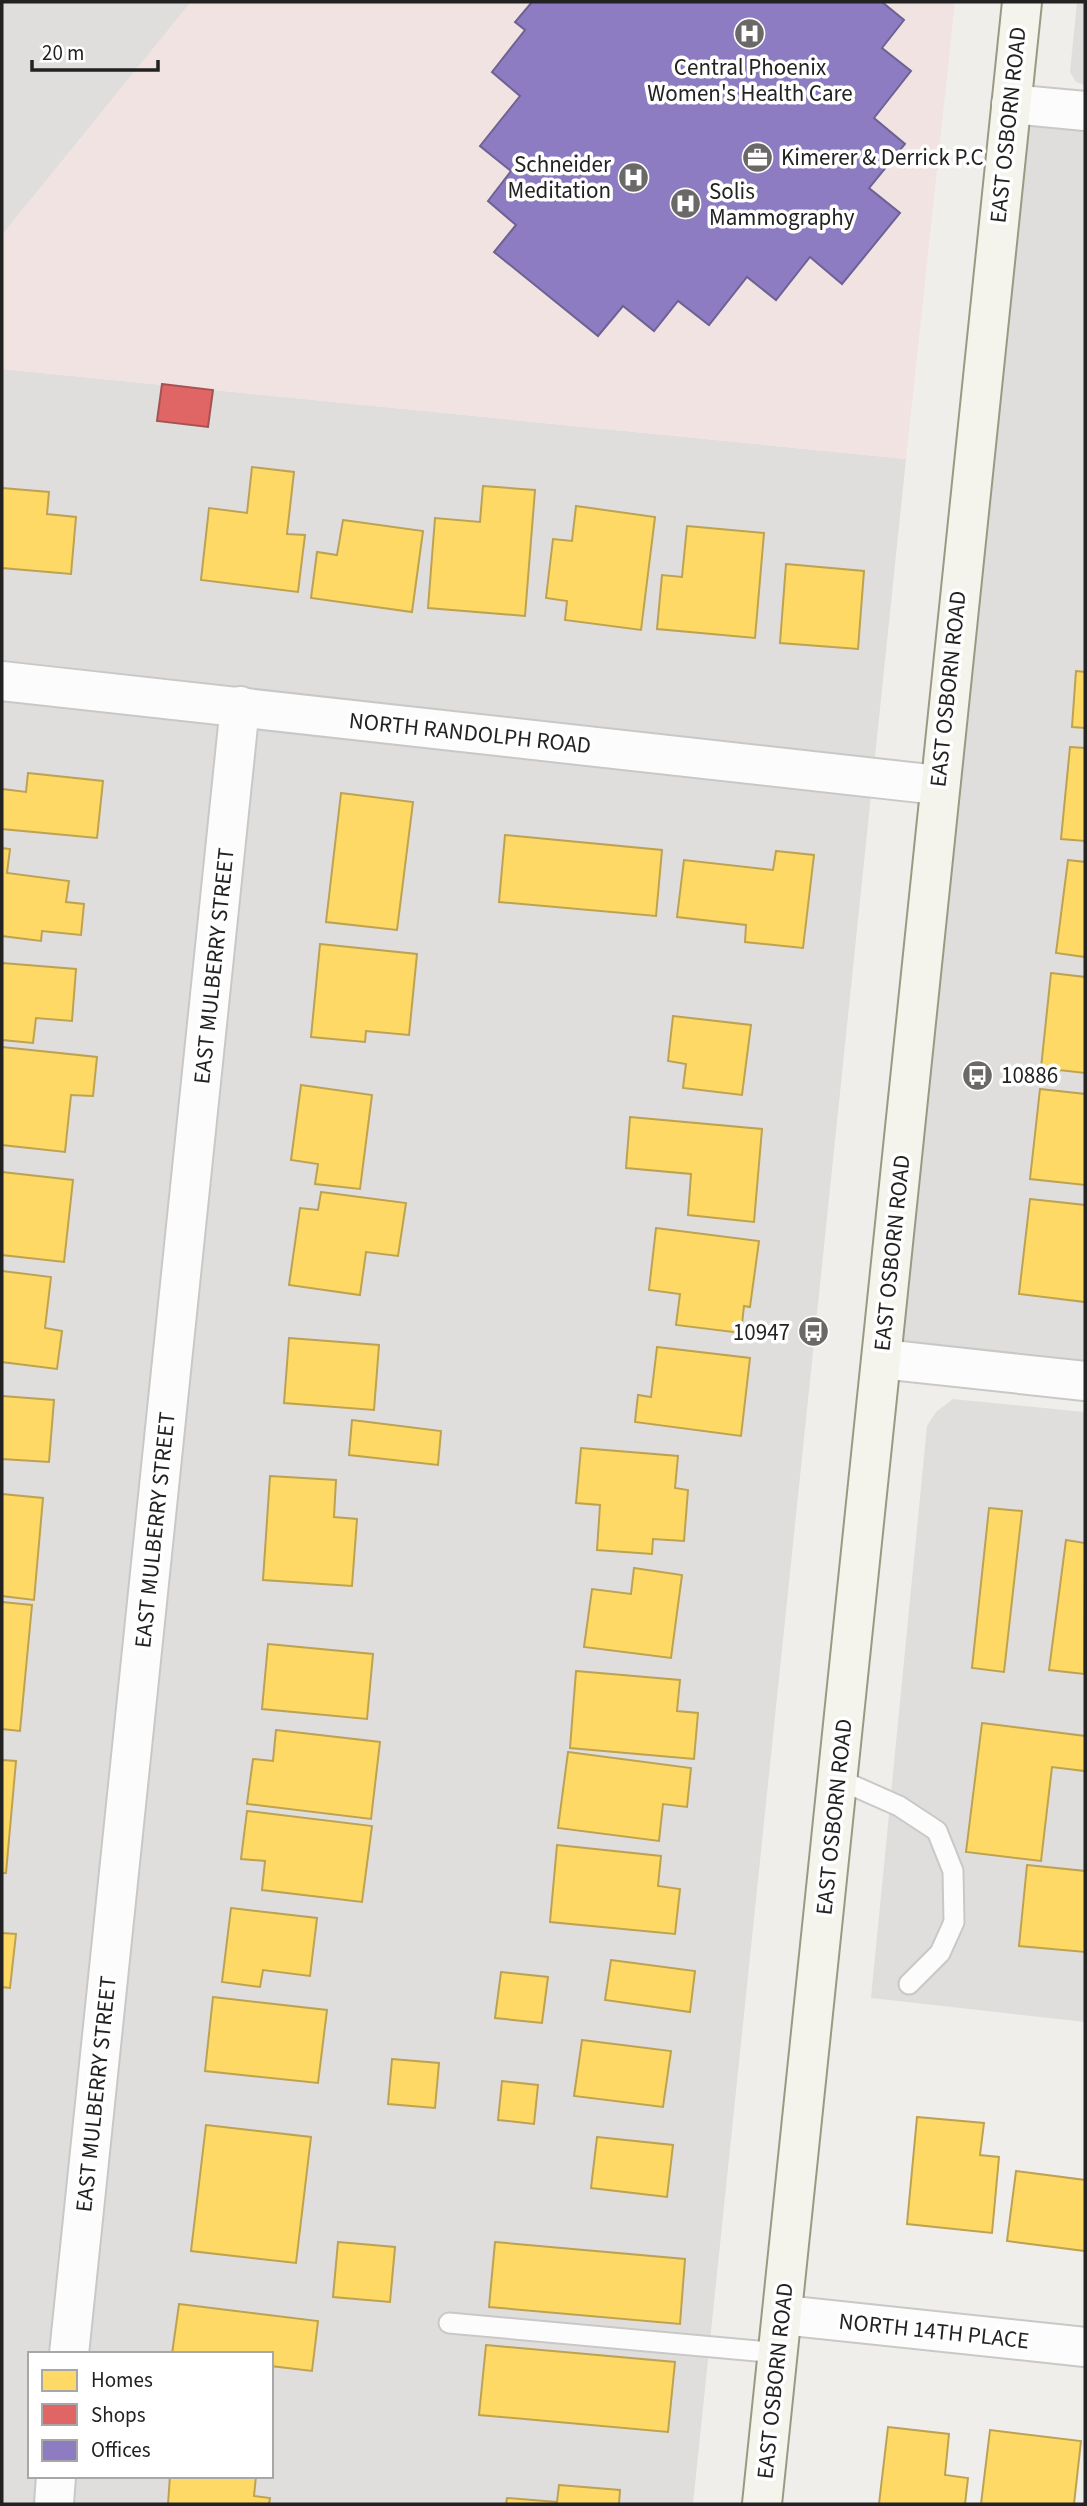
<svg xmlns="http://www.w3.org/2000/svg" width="1087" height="2506" viewBox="0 0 1087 2506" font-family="'Source Sans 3',sans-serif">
<rect width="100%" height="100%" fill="#f0eeeb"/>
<!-- residential -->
<g fill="#dfdedc" fill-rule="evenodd">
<polygon points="2,2 191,2 2,235"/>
<polygon points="1077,2 1085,2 1085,85 1076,82 1070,72"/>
<polygon points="1011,104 1085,112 1085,1381 882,1359"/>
<path d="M2,369L906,459L693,2504H2ZM30,2354H271V2476H30Z"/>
<polygon points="953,1399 1085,1412 1085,2022 871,1998 927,1426 936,1412"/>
</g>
<!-- commercial -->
<polygon fill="#f1e3e1" points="191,2 955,2 906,459 2,369 2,235"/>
<!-- homes -->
<g fill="#ffd966" stroke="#bda252" stroke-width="2">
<polygon points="252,467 294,472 287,534 305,535 298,592 201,580 209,508 247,513"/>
<polygon points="483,486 535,490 525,616 428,608 435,518 480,522"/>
<polygon points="2,488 49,492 47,514 76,517 71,574 2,568"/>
<polygon points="576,506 655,517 641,630 565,620 567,601 546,598 553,539 572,541"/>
<polygon points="343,520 423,531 412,612 311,598 317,552 337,555"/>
<polygon points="687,526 764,533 755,638 657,629 662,575 682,577"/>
<polygon points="786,564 864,571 858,649 780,643"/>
<polygon points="1076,671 1085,672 1085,728 1072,727"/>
<polygon points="1070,747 1085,748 1085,841 1061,839"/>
<polygon points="28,773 103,781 97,838 2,829 2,789 26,792"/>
<polygon points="341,793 413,802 397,930 326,922"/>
<polygon points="505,835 662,850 656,916 499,902"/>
<polygon points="2,848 10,849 7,873 69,881 66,902 84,904 81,935 42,931 41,941 2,936"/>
<polygon points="776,851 814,855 803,948 745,942 746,925 677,917 684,860 773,870"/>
<polygon points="1068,860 1085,862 1085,957 1056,953"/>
<polygon points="320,944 417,954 409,1035 366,1031 365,1042 311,1037"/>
<polygon points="2,963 76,969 72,1021 36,1018 33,1043 2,1040"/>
<polygon points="1051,973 1085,977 1085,1073 1041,1068"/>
<polygon points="673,1016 751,1025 742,1095 683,1088 686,1064 668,1061"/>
<polygon points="2,1047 97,1057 93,1096 71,1095 65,1152 2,1145"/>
<polygon points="301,1085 372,1095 360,1189 315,1184 318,1164 291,1160"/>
<polygon points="1040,1089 1085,1094 1085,1185 1030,1179"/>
<polygon points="630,1117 762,1129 754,1222 688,1215 691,1174 626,1168"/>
<polygon points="2,1172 73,1180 64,1262 2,1255"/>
<polygon points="321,1192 406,1203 398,1256 366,1252 360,1295 289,1285 300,1208 318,1210"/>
<polygon points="1030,1199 1085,1205 1085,1302 1019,1294"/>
<polygon points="656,1228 759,1241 750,1307 744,1306 741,1333 676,1325 680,1294 649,1290"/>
<polygon points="2,1271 51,1277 45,1328 62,1331 57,1369 2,1362"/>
<polygon points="289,1338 379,1345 374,1410 284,1403"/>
<polygon points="657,1347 750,1358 741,1436 635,1422 638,1395 651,1397"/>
<polygon points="2,1396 54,1400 49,1462 2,1459"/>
<polygon points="352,1420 441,1431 438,1465 349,1455"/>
<polygon points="581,1448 678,1456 675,1488 688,1490 684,1541 653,1539 652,1554 597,1550 600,1505 576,1503"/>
<polygon points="270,1476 336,1480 334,1517 357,1519 352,1586 263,1580"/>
<polygon points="2,1494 43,1498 34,1600 2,1596"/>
<polygon points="989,1508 1022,1511 1004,1672 972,1668"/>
<polygon points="1066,1540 1085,1543 1084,1674 1049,1670"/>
<polygon points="634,1568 682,1575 671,1658 584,1647 592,1589 631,1594"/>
<polygon points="2,1602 32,1605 20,1731 2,1729"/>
<polygon points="268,1644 373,1654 367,1719 262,1709"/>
<polygon points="576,1671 680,1680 677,1711 698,1713 694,1759 570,1748"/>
<polygon points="982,1723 1085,1736 1085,1771 1052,1767 1041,1861 966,1852"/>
<polygon points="276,1730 380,1742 371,1819 247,1804 253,1759 273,1761"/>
<polygon points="568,1752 691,1768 687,1807 663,1804 659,1841 558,1828"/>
<polygon points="2,1760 16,1761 6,1873 2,1873"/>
<polygon points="247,1811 372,1826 362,1902 262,1890 265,1861 241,1859"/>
<polygon points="557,1845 661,1856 658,1886 680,1889 675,1934 550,1922"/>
<polygon points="1027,1865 1085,1871 1085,1952 1019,1946"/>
<polygon points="231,1908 317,1918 310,1976 263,1970 260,1987 222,1982"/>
<polygon points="2,1933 16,1934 10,1988 2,1987"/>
<polygon points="611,1960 695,1971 690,2012 605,2000"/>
<polygon points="501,1972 548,1977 542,2023 495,2018"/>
<polygon points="213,1997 327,2010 318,2083 205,2071"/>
<polygon points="582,2040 671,2051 663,2107 574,2096"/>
<polygon points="392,2059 439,2063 435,2108 388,2104"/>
<polygon points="502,2081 538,2085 534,2124 498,2120"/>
<polygon points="917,2117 984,2123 980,2155 999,2157 992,2233 907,2224"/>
<polygon points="206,2125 311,2137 296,2263 191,2251"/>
<polygon points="597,2137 673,2145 667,2197 591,2188"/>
<polygon points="1016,2171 1085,2180 1085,2251 1007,2241"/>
<polygon points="338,2242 395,2247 390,2302 333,2297"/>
<polygon points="495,2242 685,2259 680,2324 489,2307"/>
<polygon points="179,2304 318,2321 312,2371 271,2366 271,2354 172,2354"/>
<polygon points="486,2345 675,2362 668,2432 479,2415"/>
<polygon points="888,2427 949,2434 945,2475 968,2478 965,2504 879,2504"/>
<polygon points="990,2430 1081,2441 1074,2504 981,2504"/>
<polygon points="170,2476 256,2476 254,2496 270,2498 269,2504 168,2504"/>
<polygon points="559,2485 620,2490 619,2504 506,2504 507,2498 557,2502"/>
</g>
<!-- shops -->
<polygon fill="#e06666" stroke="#a75252" stroke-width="2" points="162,384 213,390 208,427 157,421"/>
<!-- offices -->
<polygon fill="#8e7cc3" stroke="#6e6193" stroke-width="2" points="532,2 882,2 904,20 882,48 911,71 874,118 905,144 869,188 900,213 842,284 810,257 776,300 747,277 709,325 678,301 654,331 623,306 598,336 494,252 516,225 488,201 511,171 480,146 520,96 492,72 525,30 515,22"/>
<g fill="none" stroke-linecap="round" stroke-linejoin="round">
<defs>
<g id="lane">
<polyline points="838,1779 899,1806 937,1831 953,1871 954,1922 940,1953 909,1984"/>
<polyline points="449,2323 779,2353"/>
</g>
<g id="street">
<polyline points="1011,104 1085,111"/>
<polyline points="2,681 938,785"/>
<polyline points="882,1359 1085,1381"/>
<polyline points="783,2315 1085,2347"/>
<polyline points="69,2354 240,706"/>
<polyline points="54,2504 56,2476"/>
</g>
<path id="secondary" d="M762,2504C854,1671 930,835 1022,2"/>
</defs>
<!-- lane casing -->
<use href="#lane" stroke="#c9c8c7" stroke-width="23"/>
<!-- street casing -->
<use href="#street" stroke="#c9c8c7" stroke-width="42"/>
<!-- secondary casing -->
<use href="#secondary" stroke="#999a82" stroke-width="42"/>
<!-- lane -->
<use href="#lane" stroke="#fdfcfc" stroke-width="19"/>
<!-- street -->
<use href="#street" stroke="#fdfcfc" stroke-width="38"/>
<!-- secondary -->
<use href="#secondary" stroke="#f4f4ed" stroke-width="38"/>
</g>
<!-- icons -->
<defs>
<symbol id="hospital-disc" viewBox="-11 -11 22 22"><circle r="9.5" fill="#6a6968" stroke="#fff"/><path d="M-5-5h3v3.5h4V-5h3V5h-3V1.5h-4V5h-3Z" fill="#fff"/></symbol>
<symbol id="office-disc" viewBox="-11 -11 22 22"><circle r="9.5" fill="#6a6968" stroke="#fff"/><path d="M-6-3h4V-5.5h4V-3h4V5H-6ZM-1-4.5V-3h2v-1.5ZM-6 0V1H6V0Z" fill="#fff"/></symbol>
<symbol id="bus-disc" viewBox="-11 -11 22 22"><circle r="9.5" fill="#6a6968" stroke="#fff"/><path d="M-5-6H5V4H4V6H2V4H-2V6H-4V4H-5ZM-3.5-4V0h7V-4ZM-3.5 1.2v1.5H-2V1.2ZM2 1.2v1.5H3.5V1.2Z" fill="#fff"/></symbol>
</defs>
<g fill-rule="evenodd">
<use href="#hospital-disc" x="732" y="16" width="35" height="35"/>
<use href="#office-disc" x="740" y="140" width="35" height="35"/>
<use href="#hospital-disc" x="616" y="160" width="35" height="35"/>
<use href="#hospital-disc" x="668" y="186" width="35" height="35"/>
<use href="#bus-disc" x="960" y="1058" width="35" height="35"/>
<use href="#bus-disc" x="796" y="1314" width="35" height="35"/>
</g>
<g text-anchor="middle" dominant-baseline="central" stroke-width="7" stroke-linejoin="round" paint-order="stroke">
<!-- poi labels -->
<g font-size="23" fill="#222" stroke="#fff" text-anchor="start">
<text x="750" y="67" text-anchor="middle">Central Phoenix<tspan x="750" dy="26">Women's Health Care</tspan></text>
<text x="781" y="157">Kimerer &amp; Derrick P.C</text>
<text x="611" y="164" text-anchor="end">Schneider<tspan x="611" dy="26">Meditation</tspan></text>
<text x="709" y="191">Solis<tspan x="709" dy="26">Mammography</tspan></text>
<text x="1001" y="1075">10886</text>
<text x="790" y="1332" text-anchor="end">10947</text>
</g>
<!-- street labels -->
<g font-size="23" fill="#222" stroke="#fff">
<text transform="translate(1008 125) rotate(-84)">EAST OSBORN ROAD</text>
<text transform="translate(948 689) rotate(-84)">EAST OSBORN ROAD</text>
<text transform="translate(470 733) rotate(6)">NORTH RANDOLPH ROAD</text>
<text transform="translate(214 966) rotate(-84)">EAST MULBERRY STREET</text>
<text transform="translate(892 1253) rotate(-84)">EAST OSBORN ROAD</text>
<text transform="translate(155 1530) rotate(-84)">EAST MULBERRY STREET</text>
<text transform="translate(834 1817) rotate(-84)">EAST OSBORN ROAD</text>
<text transform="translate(96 2094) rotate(-84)">EAST MULBERRY STREET</text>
<text transform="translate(934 2331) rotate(6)">NORTH 14TH PLACE</text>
<text transform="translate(775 2381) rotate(-84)">EAST OSBORN ROAD</text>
</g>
</g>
<!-- border -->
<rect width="1087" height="2506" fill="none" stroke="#222222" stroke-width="7"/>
<!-- legend -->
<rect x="28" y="2352" width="245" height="126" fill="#ffffff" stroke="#a7a7a7" stroke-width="2"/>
<rect x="42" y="2370" width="35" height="21" fill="#ffd966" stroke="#a7a7a7" stroke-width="2"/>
<text x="91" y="2387" font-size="21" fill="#222222">Homes</text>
<rect x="42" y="2404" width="35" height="21" fill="#e06666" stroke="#a7a7a7" stroke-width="2"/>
<text x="91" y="2422" font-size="21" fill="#222222">Shops</text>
<rect x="42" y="2440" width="35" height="21" fill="#8e7cc3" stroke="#a7a7a7" stroke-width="2"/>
<text x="91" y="2457" font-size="21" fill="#222222">Offices</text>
<!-- scale -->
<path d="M32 60v10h126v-10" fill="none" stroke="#222222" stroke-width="3.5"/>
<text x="42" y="60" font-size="21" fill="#222222" stroke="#ffffff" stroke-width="5" paint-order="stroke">20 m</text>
</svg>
